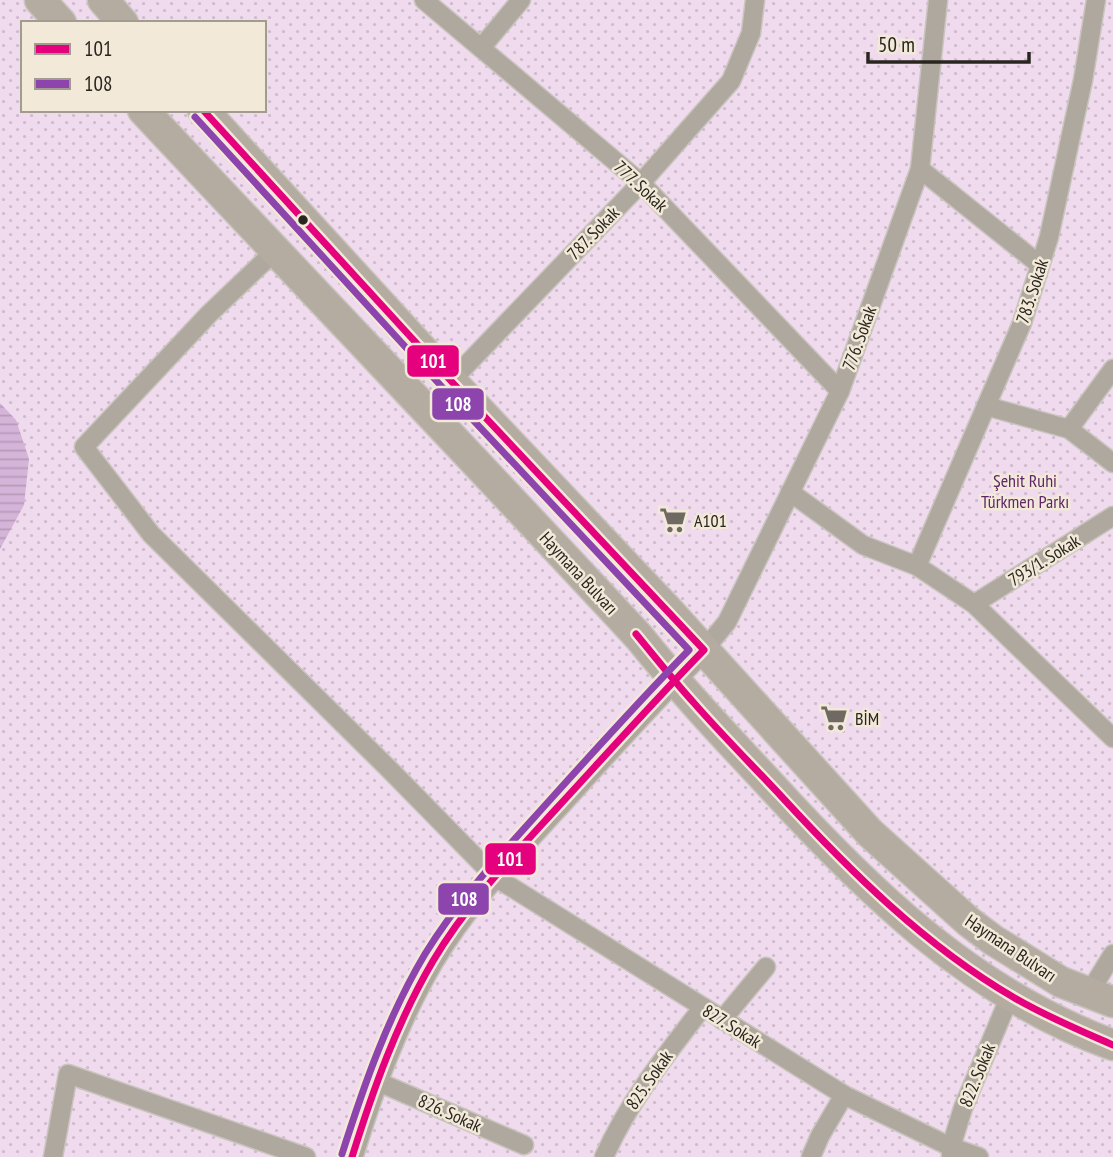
<svg xmlns="http://www.w3.org/2000/svg" width="1113" height="1157" viewBox="0 0 1113 1157" font-family="'PT Sans Narrow',sans-serif">
<defs>
<pattern id="park-dots" width="8" height="8" patternUnits="userSpaceOnUse" patternTransform="scale(1.75)"><rect width="8" height="8" fill="#f0daee"/><path d="M2 2h.1M6 6h.1" fill="none" stroke="#cebbcc" stroke-width="1.8" stroke-linecap="round"/></pattern>
<pattern id="water-rules" width="6" height="5" patternUnits="userSpaceOnUse" patternTransform="scale(1.75)"><rect width="6" height="5" fill="#d4b4d8"/><path d="M0 2.5h6" fill="none" stroke="#b69bb9"/></pattern>
</defs>
<rect width="100%" height="100%" fill="#ede8df"/>
<!-- park -->
<path fill="url(#park-dots)" fill-rule="evenodd" d="M0,0H1113V1157H0ZM23,23H264V110H23Z"/>
<!-- water -->
<polygon fill="url(#water-rules)" points="0,403 16,420 29,459 24,505 0,549"/>
<g fill="none" stroke-linecap="round" stroke-linejoin="round">
<defs>
<g id="minor">
<polyline points="424,0 641,183 840,391"/>
<polyline points="481,48 521,0"/>
<polyline points="920,169 1040,265"/>
<polyline points="275,251 209,314 84,447 151,534 391,771 495,877 844,1095 951,1147 979,1157"/>
<polyline points="451,381 641,183 731,81 751,33 755,0"/>
<polyline points="986,406 1069,429 1113,463"/>
<polyline points="1069,429 1113,369"/>
<polyline points="790,492 863,545 917,566 974,604 1113,738"/>
<polyline points="917,566 1022,323 1049,237 1083,80 1096,0"/>
<polyline points="974,604 1113,516"/>
<polyline points="704,650 727,622 840,391 920,169 938,0"/>
<polyline points="1089,993 1113,954"/>
<polyline points="722,1020 766,967"/>
<polyline points="376,1081 524,1145"/>
<polyline points="53,1157 68,1074 306,1157"/>
<path d="M604,1157C629,1101 665,1056 703,1007"/>
<polyline points="811,1157 820,1136 844,1095"/>
<polyline points="951,1157 951,1147 963,1108 1010,996"/>
</g>
<path id="tertiary" d="M352,1157C373,1089 397,1022 433,961C466,905 512,857 556,809C605,755 653,701 704,650"/>
<g id="trunk">
<polyline points="40,0 61,23"/>
<polyline points="103,0 123,23"/>
<path d="M143,110C308,286 475,460 639,637C679,687 722,733 766,780C866,890 971,993 1113,1045"/>
<polyline points="203,110 451,381 667,609 870,833 969,922 993,940 1061,982 1113,1002"/>
</g>
</defs>
<!-- minor casing -->
<use href="#minor" stroke="#c9c4bd" stroke-width="21"/>
<!-- tertiary casing -->
<use href="#tertiary" stroke="#c9c4bd" stroke-width="24"/>
<!-- trunk casing -->
<use href="#trunk" stroke="#c9c4bd" stroke-width="33"/>
<!-- minor -->
<use href="#minor" stroke="#aea89f" stroke-width="18"/>
<!-- tertiary -->
<use href="#tertiary" stroke="#aea89f" stroke-width="21"/>
<!-- trunk -->
<use href="#trunk" stroke="#b4aca1" stroke-width="30"/>
<defs>
<g id="bus-1">
<path d="M203,110L451,381L704,650C653,702 605,756 556,809C512,857 466,905 433,961C397,1022 373,1090 352,1157"/>
<path d="M636,634C655,657 674,681 694,703C722,735 752,765 781,796C850,871 924,945 1013,997C1045,1016 1079,1030 1113,1045"/>
</g>
<path id="bus-2" d="M195,117L443,388L689,650C641,699 595,750 549,801C505,850 460,897 425,954C388,1016 364,1085 342,1154"/>
</defs>
<!-- bus-1 casing -->
<use href="#bus-1" stroke="#f3e9d9" stroke-width="12"/>
<!-- bus-2 casing -->
<use href="#bus-2" stroke="#f3e9d9" stroke-width="12"/>
<!-- bus-1 -->
<use href="#bus-1" stroke="#e5007d" stroke-width="7"/>
<!-- bus-2 -->
<use href="#bus-2" stroke="#8e44ad" stroke-width="7"/>
</g>
<!-- icons -->
<defs>
<symbol id="supermarket-bare" viewBox="-9 -9 18 18"><path d="M-6-5.5h2.5l.6 2H6L4.5 2H-2.5L-4.4-4H-6ZM-1.5 3.2a1.3 1.3 0 1 0 .1 0ZM3 3.2a1.3 1.3 0 1 0 .1 0Z" fill="#6e6962" stroke="#f3e9d9" stroke-width="2.5" paint-order="stroke"/></symbol>
</defs>
<g fill-rule="evenodd">
<use href="#supermarket-bare" x="654" y="501" width="38" height="38"/>
<use href="#supermarket-bare" x="815" y="699" width="38" height="38"/>
</g>
<!-- markers -->
<circle fill="#29251f" stroke="#f3e9d9" stroke-width="2.5" cx="303" cy="220" r="6"/>
<g text-anchor="middle" dominant-baseline="central" stroke-width="5" stroke-linejoin="round" paint-order="stroke">
<!-- street labels -->
<g font-size="18" fill="#29251f" stroke="#f3e9d9">
<text transform="translate(641 186) rotate(43)">777. Sokak</text>
<text transform="translate(593 233) rotate(-46)">787. Sokak</text>
<text transform="translate(1032 291) rotate(-72)">783. Sokak</text>
<text transform="translate(859 338) rotate(-70)">776. Sokak</text>
<text transform="translate(1044 560) rotate(-32)">793/1. Sokak</text>
<text transform="translate(579 573) rotate(47)">Haymana Bulvarı</text>
<text transform="translate(1011 948) rotate(34)">Haymana Bulvarı</text>
<text transform="translate(732 1026) rotate(32)">827. Sokak</text>
<text transform="translate(977 1075) rotate(-68)">822. Sokak</text>
<text transform="translate(649 1080) rotate(-55)">825. Sokak</text>
<text transform="translate(450 1113) rotate(24)">826. Sokak</text>
</g>
<!-- park labels -->
<g font-size="18" fill="#5e276a" stroke="#f3e9d9">
<text x="1025" y="480">Şehit Ruhi<tspan x="1025" dy="21">Türkmen Parkı</tspan></text>
</g>
<!-- poi labels -->
<g font-size="18" fill="#29251f" stroke="#f3e9d9" text-anchor="start">
<text x="694" y="520">A101</text>
<text x="855" y="718">BİM</text>
</g>
</g>
<g stroke="#f3e9d9" stroke-width="2.5">
<rect x="406" y="344" width="54" height="34" rx="7" fill="#e5007d"/>
<rect x="431" y="387" width="54" height="34" rx="7" fill="#8e44ad"/>
<rect x="484" y="842" width="53" height="34" rx="7" fill="#e5007d"/>
<rect x="437" y="882" width="53" height="34" rx="7" fill="#8e44ad"/>
</g>
<g font-size="19" text-anchor="middle" font-weight="bold" fill="#fff">
<text x="433" y="368">101</text>
<text x="458" y="411">108</text>
<text x="510" y="866">101</text>
<text x="464" y="906">108</text>
</g>
<!-- legend -->
<rect x="21" y="21" width="245" height="91" fill="#f3e9d9" stroke="#a29b8f" stroke-width="2"/>
<rect x="35" y="44" width="35" height="10" fill="#e5007d" stroke="#a29b8f" stroke-width="2"/>
<text x="84" y="56" font-size="21" fill="#29251f">101</text>
<rect x="35" y="79" width="35" height="10" fill="#8e44ad" stroke="#a29b8f" stroke-width="2"/>
<text x="84" y="91" font-size="21" fill="#29251f">108</text>
<!-- scale -->
<path d="M868 52v10h161v-10" fill="none" stroke="#29251f" stroke-width="3.5"/>
<text x="878" y="52" font-size="21" fill="#29251f" stroke="#f3e9d9" stroke-width="5" paint-order="stroke">50 m</text>
</svg>
